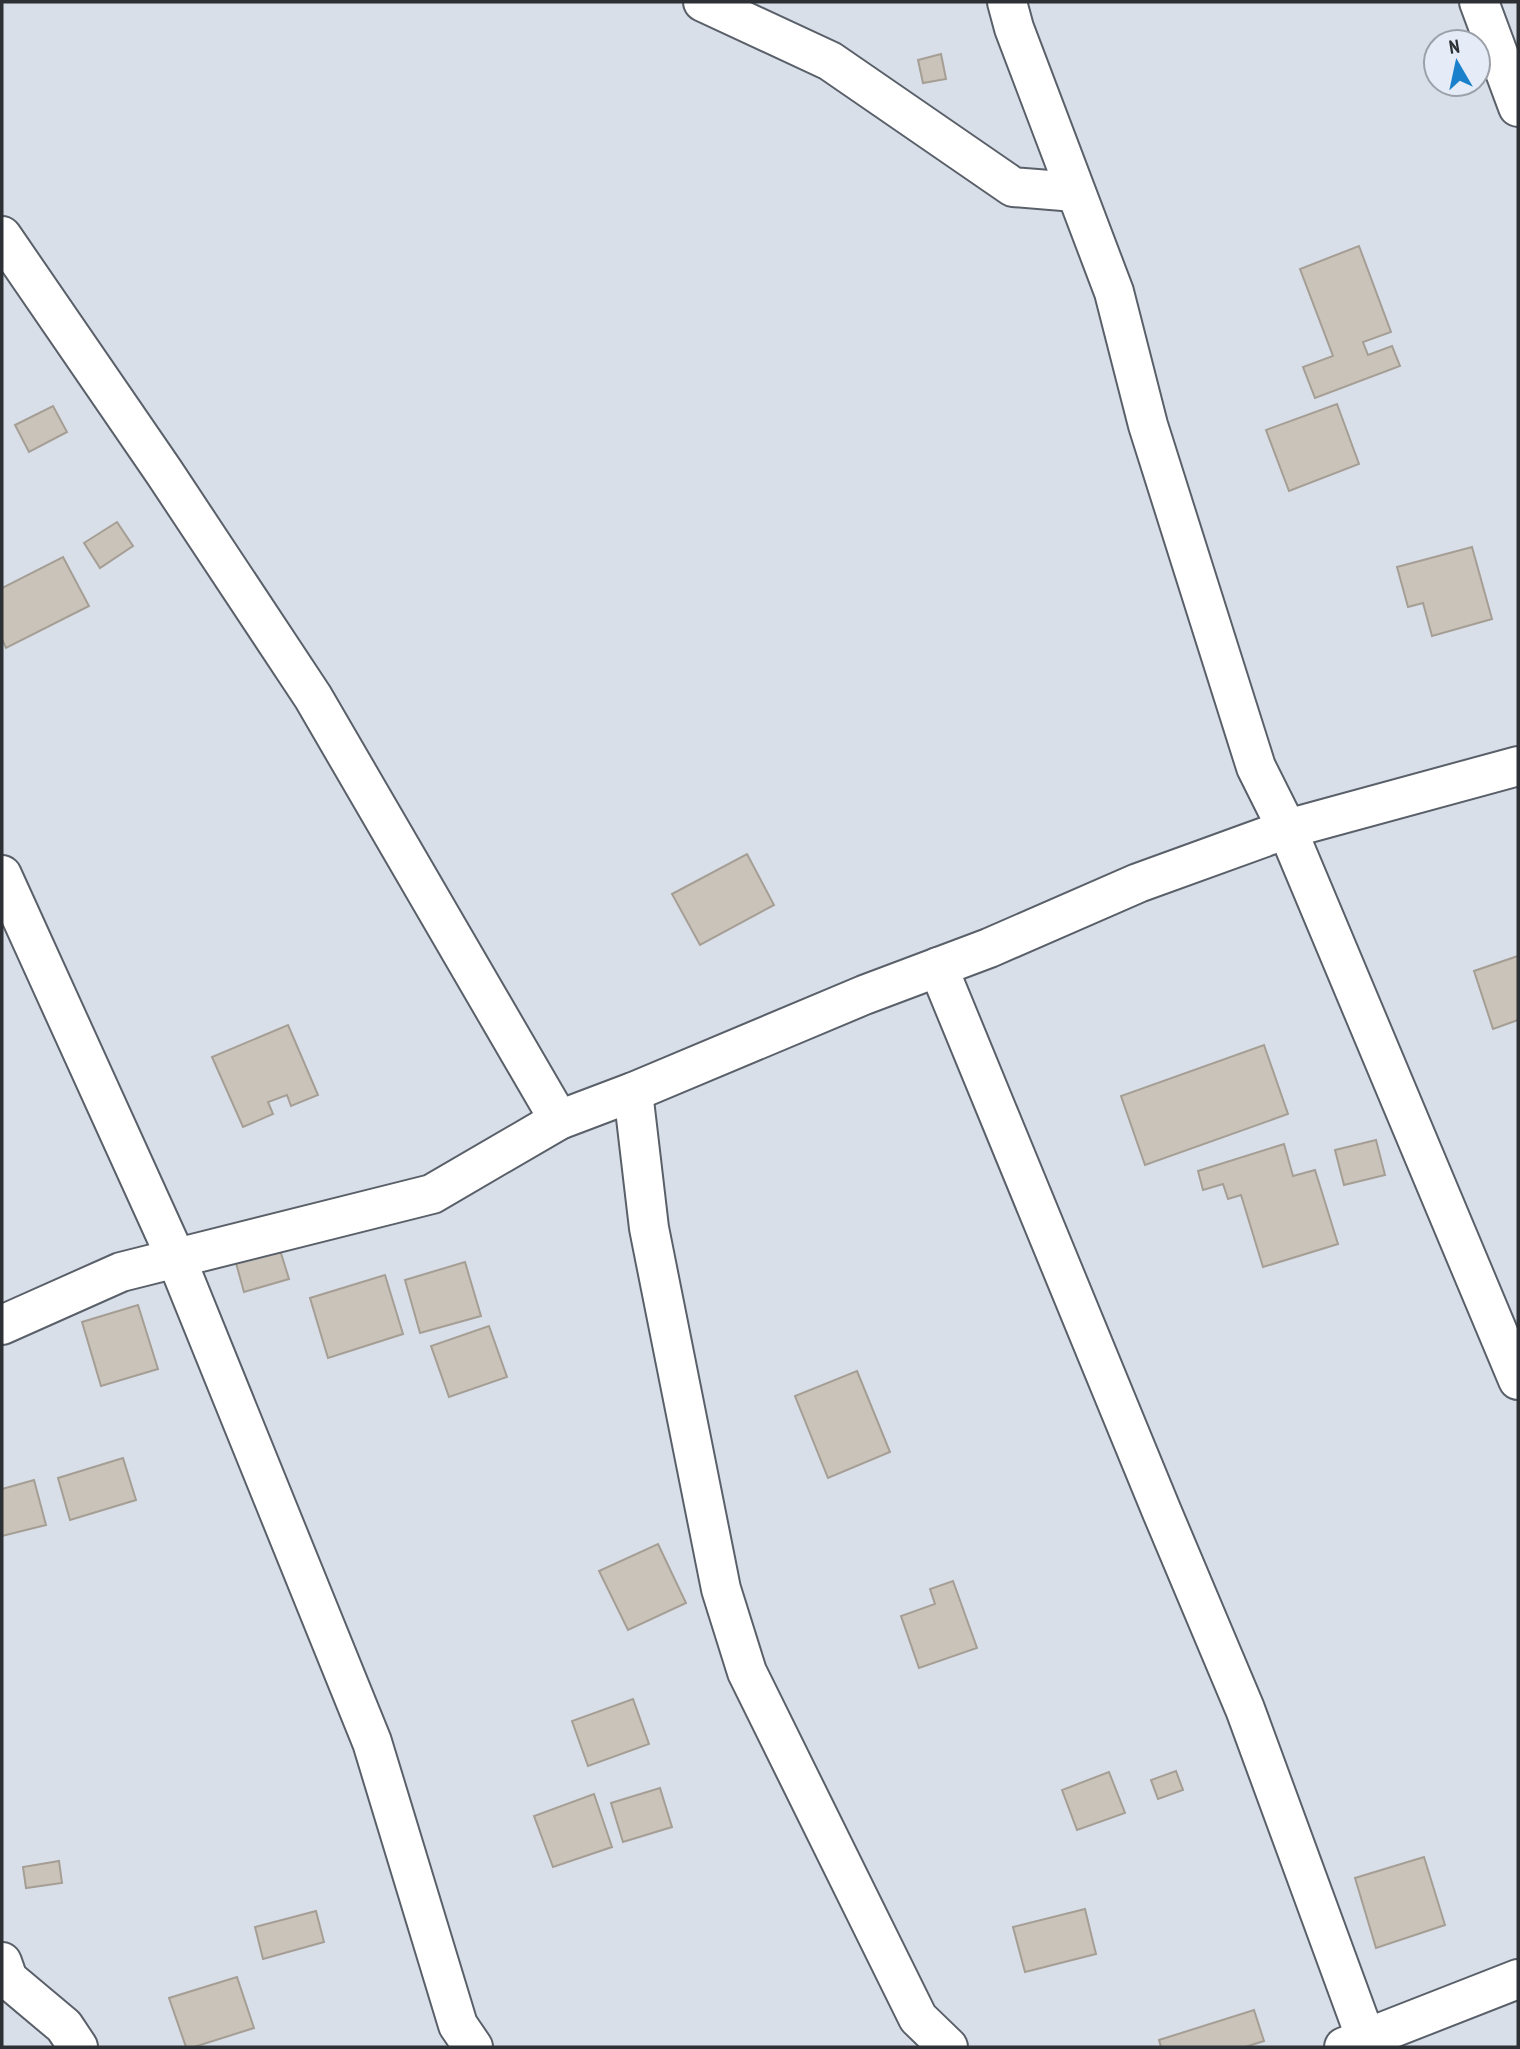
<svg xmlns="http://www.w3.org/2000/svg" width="1520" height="2049" viewBox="0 0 1520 2049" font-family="'PT Sans Narrow',sans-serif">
<rect width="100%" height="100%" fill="#d9dfe9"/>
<!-- building -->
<g fill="#cac3b9" stroke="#a59e95" stroke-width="2">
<polygon points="941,54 946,79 923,83 918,60"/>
<polygon points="1359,246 1391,332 1363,342 1368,355 1392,346 1400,366 1315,398 1303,367 1333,356 1300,269"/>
<polygon points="1337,404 1359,464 1289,491 1266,430"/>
<polygon points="53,406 67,432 29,452 15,425"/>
<polygon points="117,522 133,546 100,568 84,543"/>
<polygon points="1472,547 1492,619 1432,636 1423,603 1408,607 1397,567"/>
<polygon points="63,557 89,606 6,648 2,639 2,588"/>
<polygon points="747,854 774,905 700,945 672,894"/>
<polygon points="1518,956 1518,1020 1493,1029 1474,971"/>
<polygon points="288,1025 318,1095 291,1106 287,1095 268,1102 273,1114 243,1127 212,1057"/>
<polygon points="1264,1045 1288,1114 1145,1165 1121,1096"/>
<polygon points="1376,1140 1385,1175 1344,1185 1335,1150"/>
<polygon points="1284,1144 1293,1176 1315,1170 1338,1244 1263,1267 1241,1195 1228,1199 1223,1184 1203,1190 1198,1171"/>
<polygon points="280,1250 289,1279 244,1292 236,1263"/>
<polygon points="465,1262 481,1316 420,1333 405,1280"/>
<polygon points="385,1275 403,1334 328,1358 310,1298"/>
<polygon points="138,1305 158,1369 101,1386 82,1322"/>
<polygon points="489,1326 507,1377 449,1397 431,1346"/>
<polygon points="857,1371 890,1452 828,1478 795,1396"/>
<polygon points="123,1458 136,1500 70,1520 58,1478"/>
<polygon points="34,1480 46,1525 2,1536 2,1489"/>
<polygon points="658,1544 686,1603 628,1630 599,1571"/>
<polygon points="953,1581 977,1648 919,1668 901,1616 935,1604 930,1589"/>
<polygon points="633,1699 649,1744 588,1766 572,1721"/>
<polygon points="1176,1771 1183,1790 1158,1799 1151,1780"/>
<polygon points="1109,1772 1125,1813 1077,1830 1062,1790"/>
<polygon points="660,1788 672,1827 623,1842 611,1803"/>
<polygon points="594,1794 612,1847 553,1867 534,1816"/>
<polygon points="1424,1857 1445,1925 1376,1948 1355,1878"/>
<polygon points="59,1861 62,1883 26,1888 23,1867"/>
<polygon points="1085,1909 1096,1954 1025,1972 1013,1927"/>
<polygon points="316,1911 324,1942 263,1959 255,1927"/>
<polygon points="237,1977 254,2028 194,2047 186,2047 169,1998"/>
<polygon points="1254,2010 1264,2041 1245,2047 1161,2047 1159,2040"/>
</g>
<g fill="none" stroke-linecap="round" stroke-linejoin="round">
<defs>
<g id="street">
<polyline points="703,2 830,61 1013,187 1075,192"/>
<polyline points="1007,2 1014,28 1114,292 1148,425 1256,767 1287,829 1518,1380"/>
<polyline points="1479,2 1518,107"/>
<polyline points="2,236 164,472 313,697 559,1120"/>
<polyline points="2,875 176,1258 372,1742 458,2025 473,2047"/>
<polyline points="938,967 1162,1512 1245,1709 1369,2047"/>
<polyline points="633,1092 649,1228 721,1589 747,1672 918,2018 948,2047"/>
<polyline points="2,1325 121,1272 432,1194 559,1120 633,1092 864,995 989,948 1138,883 1287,829 1518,766"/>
<polyline points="2,1962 8,1979 64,2026 78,2047"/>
<polyline points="1344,2047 1518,1979"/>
</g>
</defs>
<!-- street casing -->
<use href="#street" stroke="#5a6069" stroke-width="42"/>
<!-- street -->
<use href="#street" stroke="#fff" stroke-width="38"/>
</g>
<!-- border -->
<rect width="1520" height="2049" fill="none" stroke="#2d3034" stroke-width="7"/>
<!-- north arrow -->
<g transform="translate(1457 63) rotate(351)"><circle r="33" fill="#e6ecf7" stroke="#9ca1a9" stroke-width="2"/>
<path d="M0-5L12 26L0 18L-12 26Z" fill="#1a80cb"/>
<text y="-10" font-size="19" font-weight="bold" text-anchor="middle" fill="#2d3034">N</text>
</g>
</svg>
